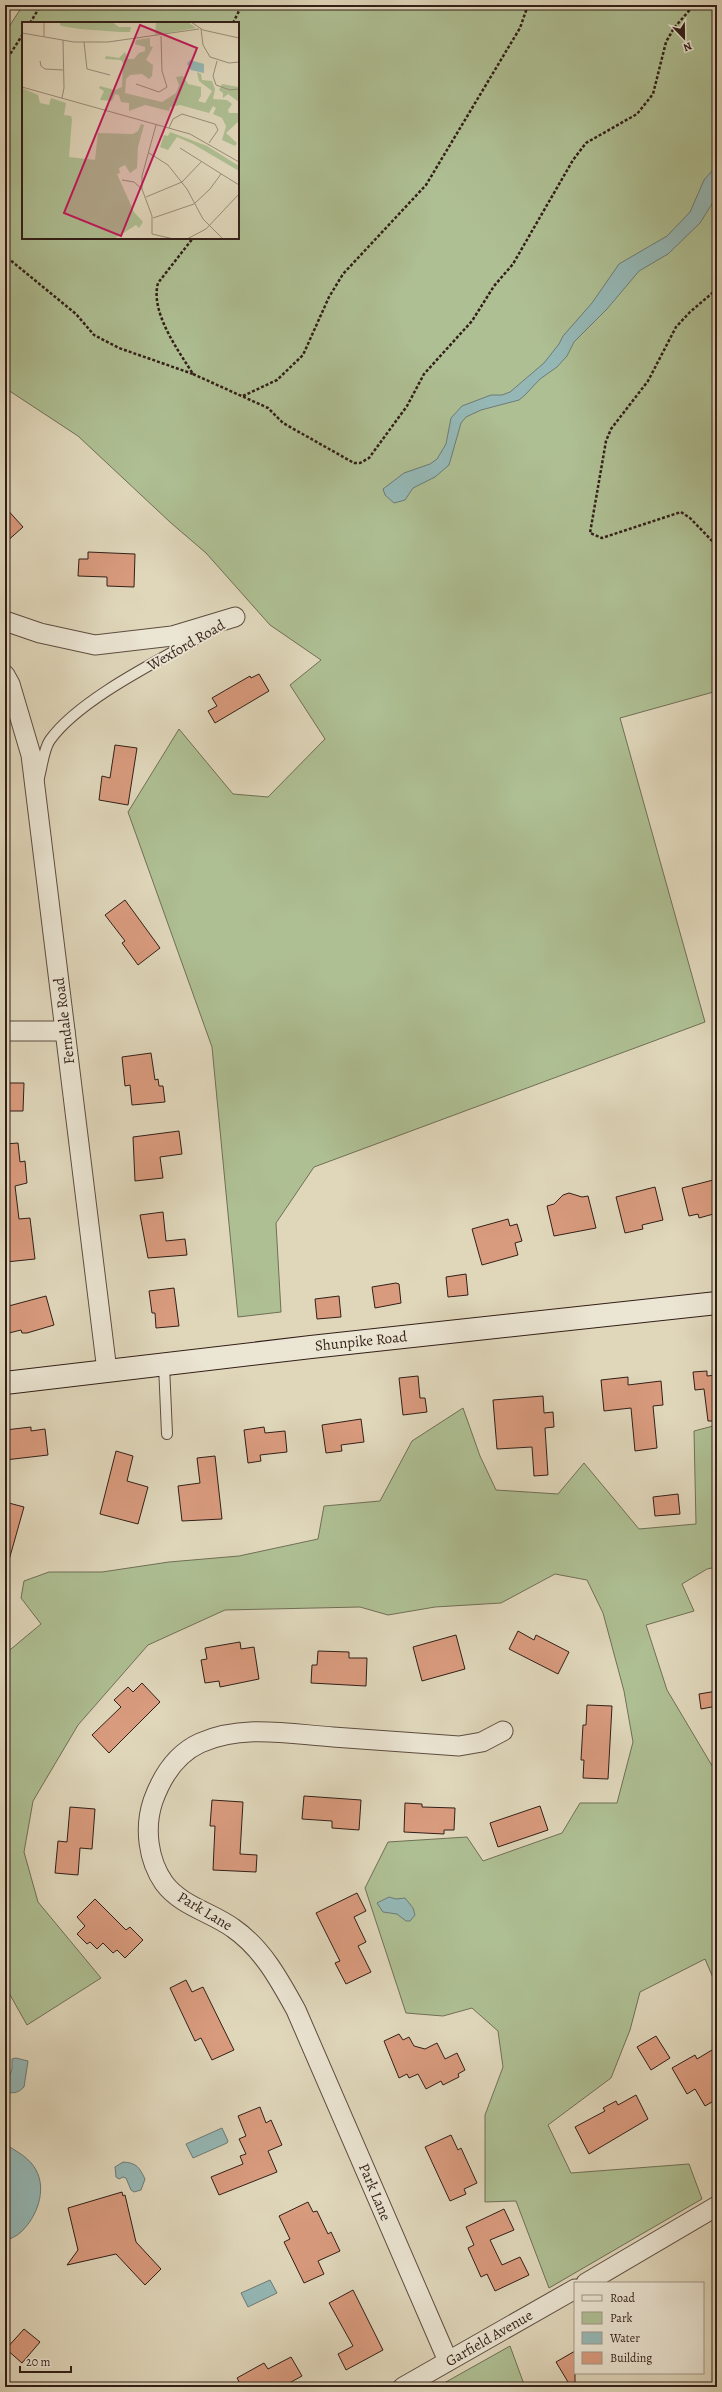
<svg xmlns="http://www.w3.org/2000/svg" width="722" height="2392" viewBox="0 0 722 2392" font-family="Alegreya,serif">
<rect width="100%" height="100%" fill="#e0d7bb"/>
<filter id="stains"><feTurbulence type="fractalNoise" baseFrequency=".005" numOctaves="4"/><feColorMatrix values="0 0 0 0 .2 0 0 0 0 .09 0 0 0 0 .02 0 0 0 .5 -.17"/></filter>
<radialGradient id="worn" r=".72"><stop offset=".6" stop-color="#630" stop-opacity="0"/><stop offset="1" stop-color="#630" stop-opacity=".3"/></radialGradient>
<!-- green -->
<g fill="#aebf93" stroke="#706f56" fill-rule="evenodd">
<path d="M23,5H717V691L620,718L705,1022L314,1167L276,1223L281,1312L238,1317L212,1047L128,812L179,729L233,794L268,797L325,739L290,685L321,660L270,625L206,553L171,523L78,436L5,388V33ZM23,23H238V238H23Z"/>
<polygon points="463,1408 480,1456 496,1490 558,1494 584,1463 639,1529 696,1524 694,1431 717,1425 717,1567 707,1569 682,1584 694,1611 646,1625 667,1690 717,1774 717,1987 705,1959 640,1992 630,2030 611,2078 548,2125 571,2173 689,2164 702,2199 549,2288 516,2201 485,2202 485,2115 503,2067 498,2031 472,2008 443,2016 406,2013 365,1888 388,1842 467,1837 483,1861 562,1833 580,1803 617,1803 633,1742 624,1691 603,1613 587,1580 555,1574 501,1603 435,1607 388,1615 360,1607 225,1610 148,1645 78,1725 33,1801 24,1852 38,1902 101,1978 27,2025 5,1986 5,1654 41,1624 21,1598 24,1581 49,1572 102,1572 169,1562 239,1556 318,1539 324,1506 380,1501 412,1441"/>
<polygon points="510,2346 525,2387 437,2387"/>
</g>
<!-- water -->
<g fill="#95b8b6" stroke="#6d7b77">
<polygon points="717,165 717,196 700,223 668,254 639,271 607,309 574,342 567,356 557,367 540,379 525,395 519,400 481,410 466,417 461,423 449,465 435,477 413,488 405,500 394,503 385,495 383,489 404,473 430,464 437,459 446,444 451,418 462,406 491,395 502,395 510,392 544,363 559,344 563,336 592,303 619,264 667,236 690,212 704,180"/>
<polygon points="389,1897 396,1899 405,1898 413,1908 415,1915 410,1921 406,1921 397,1914 383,1912 377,1903"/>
<path d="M16,2058L28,2061L24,2087C19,2092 15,2094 7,2092L5,2088L12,2069V2059Z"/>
<polygon points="222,2128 228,2141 227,2143 193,2158 186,2144"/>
<path d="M5,2144C16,2151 30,2158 36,2170C47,2190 37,2217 21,2232C17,2236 10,2239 5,2241Z"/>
<path d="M123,2162C137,2163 139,2167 145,2179L141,2190L134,2192L131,2190L126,2178L123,2177L119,2179L116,2177L115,2167Z"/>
<polygon points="270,2280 277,2293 248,2307 241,2293"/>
</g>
<!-- building -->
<g fill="#d99b7e" stroke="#321f18">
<polygon points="5,507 23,527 5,543"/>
<polygon points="88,552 135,554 134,587 107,586 107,577 78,576 79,559 88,559"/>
<polygon points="259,674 269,691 215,723 208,711 217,706 212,698 250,676 251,678"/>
<polygon points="115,745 137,748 128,805 99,800 102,776 110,778"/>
<polygon points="125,900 160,948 138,965 122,943 125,941 105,915"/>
<polygon points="151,1053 155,1080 158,1079 159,1086 163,1086 165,1102 132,1105 130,1085 125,1086 122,1057"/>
<polygon points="5,1083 24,1083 23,1111 5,1111"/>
<polygon points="179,1131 182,1154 160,1157 163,1178 135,1181 133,1137"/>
<polygon points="18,1143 20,1162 25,1161 27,1183 15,1186 19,1219 30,1218 35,1259 6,1262 5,1144"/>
<polygon points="717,1179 717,1213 699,1218 698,1214 689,1216 682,1188"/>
<polygon points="655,1187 663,1220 642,1225 643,1229 625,1233 616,1197"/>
<polygon points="569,1193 582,1197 588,1196 596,1228 554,1236 547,1206 554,1204 563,1195"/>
<polygon points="163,1212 166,1241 185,1239 187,1255 148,1258 140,1215"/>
<polygon points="508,1219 510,1226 517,1224 522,1241 515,1243 518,1255 482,1265 472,1229"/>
<polygon points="466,1274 468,1295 448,1297 446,1277"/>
<polygon points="396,1283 399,1284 401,1303 375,1308 372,1287"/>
<polygon points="174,1288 179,1326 156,1328 155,1313 152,1313 149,1291"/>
<polygon points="46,1296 54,1325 27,1333 22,1333 21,1330 5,1334 5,1307"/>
<polygon points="339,1296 341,1317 317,1319 315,1299"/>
<polygon points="707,1371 707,1376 717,1375 717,1421 708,1421 704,1389 695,1390 693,1372"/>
<polygon points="418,1376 420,1398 425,1398 427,1412 403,1415 399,1378"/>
<polygon points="628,1377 628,1385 661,1381 663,1405 653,1406 657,1448 635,1451 631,1408 604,1411 601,1380"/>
<polygon points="543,1396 544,1413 553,1412 554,1427 545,1428 548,1475 534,1476 532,1447 497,1449 493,1400"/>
<polygon points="361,1419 364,1442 341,1445 342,1451 326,1453 322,1425"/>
<polygon points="31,1427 31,1431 45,1429 48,1455 5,1460 5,1430"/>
<polygon points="264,1427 265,1433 285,1431 287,1452 260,1455 261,1461 248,1463 244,1430"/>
<polygon points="116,1451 133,1456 127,1481 148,1487 138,1524 100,1514"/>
<polygon points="215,1456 222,1519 182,1521 178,1486 200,1483 197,1458"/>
<polygon points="678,1494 680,1514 655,1516 653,1497"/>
<polygon points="5,1502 24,1507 9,1560 5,1560"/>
<polygon points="518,1631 534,1640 536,1635 569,1652 558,1674 509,1649"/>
<polygon points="456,1635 465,1669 422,1681 413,1647"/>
<polygon points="240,1642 241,1649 254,1647 259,1679 220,1687 219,1681 205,1683 201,1660 207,1659 205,1648"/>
<polygon points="318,1651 349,1652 349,1658 367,1658 366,1686 311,1683 312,1665 317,1665"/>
<polygon points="142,1683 160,1702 109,1753 92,1735 121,1707 114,1700 128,1687 133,1692"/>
<polygon points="717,1691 717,1706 701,1709 699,1694"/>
<polygon points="587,1705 612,1706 608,1779 583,1778 584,1760 581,1760 583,1725 586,1725"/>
<polygon points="304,1796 361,1800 359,1830 332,1828 332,1821 302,1819"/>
<polygon points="212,1800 243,1802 240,1854 257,1855 256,1872 213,1870 215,1826 210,1826"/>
<polygon points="405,1803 422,1804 422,1807 455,1808 454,1830 444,1830 444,1834 404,1832"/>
<polygon points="540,1806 548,1830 498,1847 490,1823"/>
<polygon points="70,1807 95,1809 92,1849 80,1848 78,1875 55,1873 58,1841 67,1842"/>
<polygon points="357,1893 366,1911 354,1917 366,1942 358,1946 371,1972 346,1984 335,1963 340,1961 316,1913"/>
<polygon points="95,1899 126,1930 130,1927 143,1940 125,1958 117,1950 113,1953 103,1943 97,1949 90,1942 87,1944 77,1934 85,1926 77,1917"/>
<polygon points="186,1980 192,1992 203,1987 234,2050 212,2060 201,2038 195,2041 170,1988"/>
<polygon points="399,2034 403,2040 409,2037 414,2046 425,2049 437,2043 445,2059 457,2053 465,2070 458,2074 459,2077 443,2085 441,2081 426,2089 418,2074 409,2078 407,2074 399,2078 384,2041"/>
<polygon points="656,2036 670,2058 651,2070 637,2047"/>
<polygon points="717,2047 717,2099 705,2106 695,2089 687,2094 672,2068 695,2055 697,2059"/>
<polygon points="636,2095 648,2119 589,2154 575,2127 605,2111 603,2108 616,2101 618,2105"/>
<polygon points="260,2107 266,2123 271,2120 282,2145 268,2151 277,2172 219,2195 211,2177 243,2164 240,2156 246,2154 239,2139 246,2136 238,2116"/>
<polygon points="451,2135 458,2150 461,2148 477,2183 464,2189 466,2194 450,2201 425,2147"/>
<polygon points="122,2192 123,2196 125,2195 136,2242 161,2269 145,2285 116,2254 67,2265 78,2250 68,2208"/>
<polygon points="308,2202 313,2212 317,2211 328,2234 331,2232 340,2251 318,2261 324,2274 304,2283 284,2242 290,2239 279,2216"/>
<polygon points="504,2209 514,2230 490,2240 502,2265 520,2257 529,2275 495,2291 487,2274 481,2277 468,2248 474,2245 466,2227"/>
<polygon points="353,2290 383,2350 346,2370 338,2354 353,2346 329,2303"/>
<polygon points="24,2329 40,2342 22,2363 6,2349"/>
<polygon points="575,2351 575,2387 571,2387 556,2362"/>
<polygon points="291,2357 302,2376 282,2387 242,2387 237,2378 264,2363 268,2369"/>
</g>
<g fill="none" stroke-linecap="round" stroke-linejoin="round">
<defs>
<g id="service">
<path d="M38,781C42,769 43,750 50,740C80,698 164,658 209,632"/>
<polyline points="164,1365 167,1434"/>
</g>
<g id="minor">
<polyline points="5,621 40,633 95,645 172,636 235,617"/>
<polyline points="5,675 10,684 31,755 107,1371"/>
<polyline points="5,1031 65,1031"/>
<polyline points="586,2283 717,2206"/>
<path d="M448,2361L296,2010C279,1979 262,1948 233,1928C211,1912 181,1906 164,1883C148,1860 144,1828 153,1801C162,1776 176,1754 200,1743C242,1724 290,1734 333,1737C375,1740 417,1743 459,1746L482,1742L503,1731"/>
<polyline points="403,2387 575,2289"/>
</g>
<polyline id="secondary" points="5,1383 311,1347 717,1303"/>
</defs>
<!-- service casing -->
<use href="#service" stroke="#5e4d41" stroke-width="12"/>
<!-- minor casing -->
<use href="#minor" stroke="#5e4d41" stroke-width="21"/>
<!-- secondary casing -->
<use href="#secondary" stroke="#321f18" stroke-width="24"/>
<!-- path -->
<g stroke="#321f18" stroke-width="2.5" stroke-dasharray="3 2" stroke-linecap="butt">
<polyline points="30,23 41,5"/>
<polyline points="233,23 242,5"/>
<polyline points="5,62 23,34"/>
<path d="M5,253L9,259L76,314L94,335L119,348L193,374C178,350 150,312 158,283L193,238"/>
<polyline points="717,289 690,312 676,327 648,381 611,429 606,441 590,533 602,538 681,512 690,518 717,546"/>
<polyline points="193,374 268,408 283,423 354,463 360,463 369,458 407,406 424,374 472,321 494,286 513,264 573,160 586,143 637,114 653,94 666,42 674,28 694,5"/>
<polyline points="243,396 277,380 303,355 329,297 343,274 426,185 520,28 528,5"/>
</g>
<!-- service -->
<use href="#service" stroke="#ebe5d3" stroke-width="10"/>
<!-- minor -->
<use href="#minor" stroke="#ebe5d3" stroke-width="19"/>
<!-- secondary -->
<use href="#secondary" stroke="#ebe5d3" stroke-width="22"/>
</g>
<g text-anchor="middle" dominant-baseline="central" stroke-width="4" stroke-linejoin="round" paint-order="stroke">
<!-- street labels -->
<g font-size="15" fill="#321f18" stroke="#ebe5d3">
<text transform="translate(186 645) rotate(-30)">Wexford Road</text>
<text transform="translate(64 1021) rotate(-97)">Ferndale Road</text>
<text transform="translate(361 1341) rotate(-6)">Shunpike Road</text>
<text transform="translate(205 1911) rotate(31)">Park Lane</text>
<text transform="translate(375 2192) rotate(67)">Park Lane</text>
<text transform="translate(489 2338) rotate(-30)">Garfield Avenue</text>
</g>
</g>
<!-- overview -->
<g transform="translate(22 22)">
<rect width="217" height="217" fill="#e0d7bb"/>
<path d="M37,0H90L97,5H109L108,10H98L58,7L39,4ZM134,0H166L174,6L133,13ZM128,16V24L131,25L124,38L131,43L130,54L127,57L120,52L108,53L104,57L103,71L140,80L154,71L157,63L154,55L161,54L166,62L179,65V74L176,79L183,81L190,69L177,59L175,50L179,52L180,58L190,59L193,67L191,77L205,78L210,82L206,88L207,91H217V99L204,111L215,121L213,124L200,118L204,104L200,96L191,92L194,86L191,84L187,91L158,83L148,85L147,89L123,83L107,89V81L99,80L97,73L93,72L90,79L78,78L82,69L77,66L78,64L93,68L100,65L101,41L99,38L83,37L84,34L97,36L103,30L106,37H112L117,31L123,29V25L113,22L114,18ZM200,62L217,65V80L206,72L201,76V71L197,68ZM0,66L16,73L18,81L27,83L29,76L44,81L42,93L49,94L50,97L47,135L73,138L76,111L111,112L116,109L119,102L122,103L116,125L115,146L108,151L103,143L97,146L98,151L95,152L112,190L121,200L117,206L114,203L92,217H0ZM148,110L185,124L217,144V149L171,122L155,115L146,128L138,125L142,113L146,114Z" fill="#aebf93"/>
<path d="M168,38L182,42V51L169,48L165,42Z" fill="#95b8b6"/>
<path fill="none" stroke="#9a8d7a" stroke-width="1" d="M169,0L181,8L217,16M179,7L181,23L188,35L207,41L217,40M0,11L52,20H86L177,7M22,15V0M62,20L65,47L88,53M18,39L19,44L23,47L41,48M195,39L191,54L194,63L208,68L217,67M114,62L137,70L145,65L140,49L139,14M0,65L168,112L217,140M40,76L42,66L41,18M134,103L120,154V167L130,194V212L152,217M147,106L151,97L160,92L193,102L196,108L187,121M158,126L217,163M127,131L146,143L165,167L181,197L201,217M100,158L112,160L120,167M124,175L160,160L179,140M131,196L172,182L188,167L199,152M165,217L184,207L217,172"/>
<path fill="#c2185b" fill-opacity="0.15" stroke="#c2185b" stroke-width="2" d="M118,3L175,26L99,214L42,191Z"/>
<rect width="217" height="217" fill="none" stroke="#321f18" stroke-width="2"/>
</g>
<!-- margin -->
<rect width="722" height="2392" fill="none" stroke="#e0d7bb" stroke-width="20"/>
<rect x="6" y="6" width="710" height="2380" fill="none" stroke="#321f18" stroke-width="2"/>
<rect x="10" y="10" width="702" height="2372" fill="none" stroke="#321f18"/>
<!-- legend -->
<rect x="574" y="2282" width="130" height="92" fill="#ebe5d3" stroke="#a19688"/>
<rect x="582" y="2295" width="20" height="6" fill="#ebe5d3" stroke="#a19688"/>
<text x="610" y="2302" font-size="12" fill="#321f18">Road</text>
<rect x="582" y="2312" width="20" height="12" fill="#aebf93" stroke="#a19688"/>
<text x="610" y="2322" font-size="12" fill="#321f18">Park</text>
<rect x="582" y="2332" width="20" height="12" fill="#95b8b6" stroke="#a19688"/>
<text x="610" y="2342" font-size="12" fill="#321f18">Water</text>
<rect x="582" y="2352" width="20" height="12" fill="#d99b7e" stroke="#a19688"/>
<text x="610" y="2362" font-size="12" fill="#321f18">Building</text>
<!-- north arrow -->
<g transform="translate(684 38) rotate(158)" stroke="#ebe5d3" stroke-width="3" paint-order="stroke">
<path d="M0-3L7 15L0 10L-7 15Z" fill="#321f18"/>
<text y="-6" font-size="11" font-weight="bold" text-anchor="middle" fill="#321f18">N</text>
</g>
<!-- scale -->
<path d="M20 2366v6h51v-6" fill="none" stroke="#321f18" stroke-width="2"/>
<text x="26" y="2366" font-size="12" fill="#321f18" stroke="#ebe5d3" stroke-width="3" paint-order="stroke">20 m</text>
<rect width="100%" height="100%" filter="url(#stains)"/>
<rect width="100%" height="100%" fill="url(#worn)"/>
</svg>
